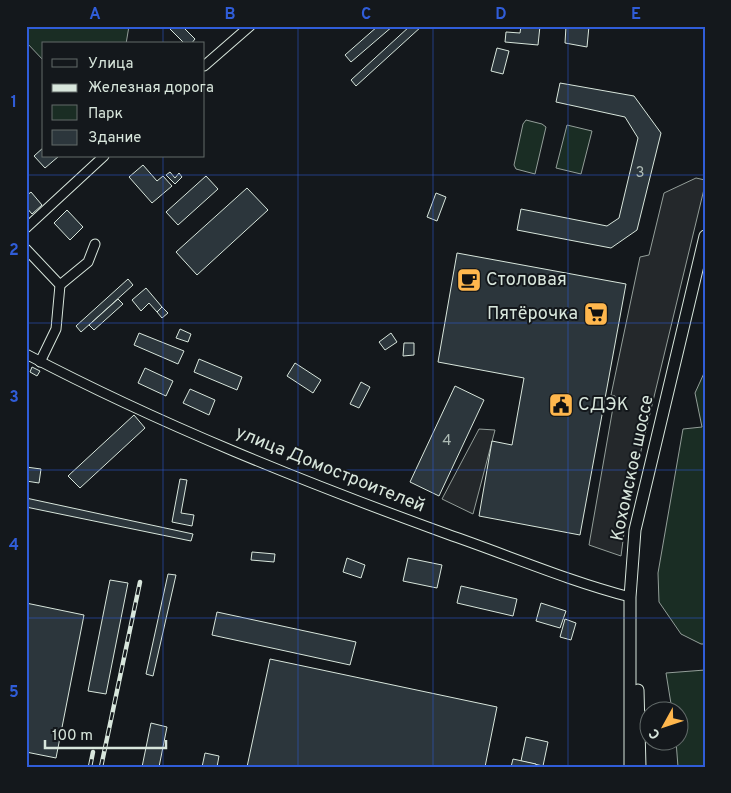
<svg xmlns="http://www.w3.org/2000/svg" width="731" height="793" viewBox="0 0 731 793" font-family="Overpass,sans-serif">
<rect width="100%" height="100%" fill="#14181c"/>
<!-- green -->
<g fill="#1a2d24" stroke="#939e99">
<polygon points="26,26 129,26 126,44 44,44 44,61 26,42"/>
<polygon points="526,120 542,124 546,127 535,174 516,169 514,165 523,124"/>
<polygon points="567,125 592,131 581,174 556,168"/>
<polygon points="705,371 705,644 701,644 681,634 659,602 658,573 683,429 702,427 695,393"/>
<polygon points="705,670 705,767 678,767 676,741 678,740 678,710 672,710 666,673"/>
</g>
<!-- parking -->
<g fill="#24282b" stroke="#939e99">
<polygon points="696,178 705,180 705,185 640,455 633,465 621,556 589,545 615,396 611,395 640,257 649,255 664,193"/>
<polygon points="479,429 495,430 473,514 442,499"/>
</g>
<!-- building -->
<g fill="#2c363c" stroke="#d8e6dc">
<polygon points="167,26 182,26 195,39 191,44 185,44"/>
<polygon points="378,26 393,26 351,62 345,55"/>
<polygon points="410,26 422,26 356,86 351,80"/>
<polygon points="521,26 540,26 538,45 505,42 506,32 520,33"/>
<polygon points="566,26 589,26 587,47 565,43"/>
<polygon points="497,48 509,51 503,74 491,71"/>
<polygon points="560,83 634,96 661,133 637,230 611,248 517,230 521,209 607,226 619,218 638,138 625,117 556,102"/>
<polygon points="44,147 44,156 59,156 45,168 34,156"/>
<polygon points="143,165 157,181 163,176 172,186 152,203 129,177"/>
<polygon points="170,172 175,178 179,173 182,177 175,184 166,175"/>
<polygon points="206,176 218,189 178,225 166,212"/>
<polygon points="247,188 268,210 197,275 176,252"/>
<polygon points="31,192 42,205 32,214 26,207 26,196"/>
<polygon points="436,193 446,197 437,221 427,217"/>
<polygon points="67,210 83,227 70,240 54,223"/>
<polygon points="457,253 626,284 580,535 479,516 492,441 512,445 524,378 438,362"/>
<polygon points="128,279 133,285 81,332 76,326"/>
<polygon points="146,288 162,307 157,312 149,303 141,311 132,300"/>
<polygon points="118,299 123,304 94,330 89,325"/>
<polygon points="162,307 168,313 162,318 157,312"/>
<polygon points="180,329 191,334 188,342 176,338"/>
<polygon points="139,333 184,351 178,364 134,345"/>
<polygon points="391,333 397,342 385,350 379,342"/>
<polygon points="404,343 414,343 414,355 403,356"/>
<polygon points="199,359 242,377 237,390 194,372"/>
<polygon points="295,363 321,380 313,393 287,376"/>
<polygon points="32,367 40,371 37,376 30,372"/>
<polygon points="145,368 173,381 166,396 138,383"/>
<polygon points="361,382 370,387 359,408 350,404"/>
<polygon points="455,386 484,400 439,496 410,482"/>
<polygon points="190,389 215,400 209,415 183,403"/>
<polygon points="134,415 145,428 80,488 68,476"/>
<polygon points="26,467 41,469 39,483 26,481"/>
<polygon points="180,479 187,480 181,513 194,515 192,526 172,522"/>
<polygon points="26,498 193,534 191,541 26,507"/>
<polygon points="252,552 275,554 274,562 251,560"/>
<polygon points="347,558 365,565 361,578 343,572"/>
<polygon points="408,558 442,565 437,588 403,581"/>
<polygon points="168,574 176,575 153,676 146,674"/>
<polygon points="110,580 128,583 106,694 88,691"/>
<polygon points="461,586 517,599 513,616 457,603"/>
<polygon points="26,603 84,615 56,758 26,752"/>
<polygon points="541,603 566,611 560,628 536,621"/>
<polygon points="217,612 356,642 350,665 212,635"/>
<polygon points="565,619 576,623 571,640 560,637"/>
<polygon points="270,659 497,707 485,767 247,767"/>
<polygon points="151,723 167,727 159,767 142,767"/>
<polygon points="526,737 548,742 543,766 521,761"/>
<polygon points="205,753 219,756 217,767 202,767"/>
<polygon points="513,759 536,764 536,767 511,767"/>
</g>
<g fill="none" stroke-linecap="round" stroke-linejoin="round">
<defs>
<g id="minor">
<polyline points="204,66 250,26"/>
<polyline points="26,228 104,156"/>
<polyline points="26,249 60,285 56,329 40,362"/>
<polyline points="60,285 88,262 95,244"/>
<path d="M26,354C161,425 304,482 447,534C508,555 568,581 630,597"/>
</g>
<g id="major">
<polyline points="638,690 640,767"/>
<polyline points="630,767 630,597 635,530 705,236"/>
</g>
</defs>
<!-- minor casing -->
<use href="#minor" stroke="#d8e6dc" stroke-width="11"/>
<!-- major casing -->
<use href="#major" stroke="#d8e6dc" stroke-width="13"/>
<!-- minor -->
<use href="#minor" stroke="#14181c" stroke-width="9"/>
<!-- major -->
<use href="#major" stroke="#14181c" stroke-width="11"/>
<defs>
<g id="rail">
<polyline points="90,767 93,752"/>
<polyline points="101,767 140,582"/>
</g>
</defs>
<!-- rail casing -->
<use href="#rail" stroke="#d8e6dc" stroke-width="4.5"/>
<!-- rail -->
<use href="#rail" stroke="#14181c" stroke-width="2.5" stroke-dasharray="8" stroke-linecap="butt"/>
</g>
<!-- grid -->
<path fill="none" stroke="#305dd8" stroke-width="1" stroke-opacity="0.55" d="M163,26V44M298,26V767M433,26V767M568,26V767M163,156V767M26,175H705M26,323H705M26,470H705M26,618H705"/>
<!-- icons -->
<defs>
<symbol id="cafe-square" viewBox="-11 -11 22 22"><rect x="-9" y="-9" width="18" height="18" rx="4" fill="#ffb74d" stroke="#14181c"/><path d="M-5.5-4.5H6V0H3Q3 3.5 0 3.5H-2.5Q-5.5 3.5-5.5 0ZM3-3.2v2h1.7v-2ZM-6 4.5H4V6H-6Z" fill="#111"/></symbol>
<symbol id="supermarket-square" viewBox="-11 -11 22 22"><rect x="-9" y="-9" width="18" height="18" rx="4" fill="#ffb74d" stroke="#14181c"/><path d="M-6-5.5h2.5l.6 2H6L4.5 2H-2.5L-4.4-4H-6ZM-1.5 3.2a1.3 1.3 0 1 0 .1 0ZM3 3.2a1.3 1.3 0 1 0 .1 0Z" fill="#111"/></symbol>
<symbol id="civic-square" viewBox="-11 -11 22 22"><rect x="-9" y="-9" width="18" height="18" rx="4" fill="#ffb74d" stroke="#14181c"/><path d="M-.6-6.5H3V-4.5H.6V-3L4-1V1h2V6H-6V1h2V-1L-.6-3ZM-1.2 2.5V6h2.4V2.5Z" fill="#111"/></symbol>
</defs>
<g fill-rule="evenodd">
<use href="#cafe-square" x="455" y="266" width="28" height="28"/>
<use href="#supermarket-square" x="582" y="300" width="28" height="28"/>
<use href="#civic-square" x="547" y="391" width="28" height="28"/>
</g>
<g text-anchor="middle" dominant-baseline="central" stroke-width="4" stroke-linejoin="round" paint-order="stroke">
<!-- number labels -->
<g font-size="15" fill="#adbab4">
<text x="640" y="173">3</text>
<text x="447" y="441">4</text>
</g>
<!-- poi labels -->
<g font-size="18" fill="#d8e6dc" stroke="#14181c" text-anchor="start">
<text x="486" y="280">Столовая</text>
<text x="578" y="314" text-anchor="end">Пятёрочка</text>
<text x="578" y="405">СДЭК</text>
</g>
<!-- street labels -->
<g font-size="18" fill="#d8e6dc" stroke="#14181c">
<text transform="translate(633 468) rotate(-78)">Кохомское шоссе</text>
<text transform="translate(330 470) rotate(22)">улица Домостроителей</text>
</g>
</g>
<!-- border -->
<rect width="731" height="793" fill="none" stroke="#14181c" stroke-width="55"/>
<!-- legend -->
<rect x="42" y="42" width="162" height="115" fill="#14181c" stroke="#626a69"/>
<rect x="52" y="59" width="25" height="8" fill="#14181c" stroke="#626a69"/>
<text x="88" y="68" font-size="15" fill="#d8e6dc">Улица</text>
<rect x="52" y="84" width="25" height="8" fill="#d8e6dc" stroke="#626a69"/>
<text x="88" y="92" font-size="15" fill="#d8e6dc">Железная дорога</text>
<rect x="52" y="105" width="25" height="15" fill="#1a2d24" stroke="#626a69"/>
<text x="88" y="118" font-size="15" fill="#d8e6dc">Парк</text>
<rect x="52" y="130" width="25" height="15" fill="#2c363c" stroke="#626a69"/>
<text x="88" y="142" font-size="15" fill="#d8e6dc">Здание</text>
<!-- north arrow -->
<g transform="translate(664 726) rotate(230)"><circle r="24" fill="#14181c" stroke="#626a69"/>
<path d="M0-4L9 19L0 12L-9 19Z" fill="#ffb74d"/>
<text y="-8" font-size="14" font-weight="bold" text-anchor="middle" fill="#d8e6dc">С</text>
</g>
<!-- scale -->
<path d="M45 740v8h121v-8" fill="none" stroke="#d8e6dc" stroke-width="2.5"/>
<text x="52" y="740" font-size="15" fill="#d8e6dc" stroke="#14181c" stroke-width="4" paint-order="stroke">100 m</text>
<rect x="28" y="28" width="676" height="738" fill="none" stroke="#305dd8" stroke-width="2"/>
<g font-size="16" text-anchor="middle" font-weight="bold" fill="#305dd8">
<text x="95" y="19">A</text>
<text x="230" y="19">B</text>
<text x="366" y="19">C</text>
<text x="501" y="19">D</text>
<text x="636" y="19">E</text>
<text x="14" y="107">1</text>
<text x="14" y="255">2</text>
<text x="14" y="402">3</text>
<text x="14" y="550">4</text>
<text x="14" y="697">5</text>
</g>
</svg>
